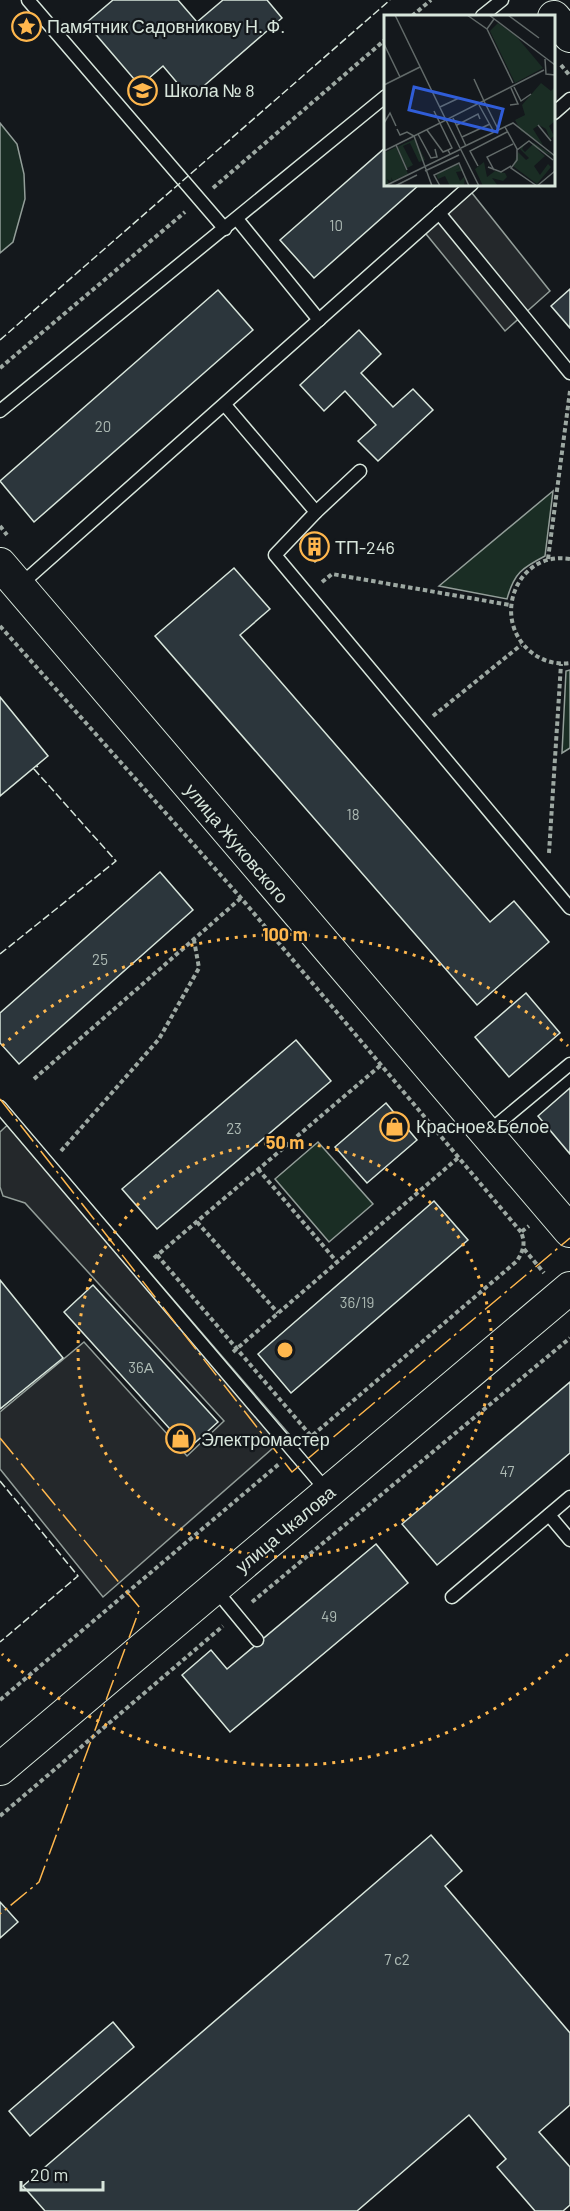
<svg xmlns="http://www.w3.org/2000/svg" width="570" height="2211" viewBox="0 0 570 2211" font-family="Barlow,sans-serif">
<rect width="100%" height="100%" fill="#14181c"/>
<!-- green -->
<g fill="#1a2d24" stroke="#939e99" stroke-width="1.5">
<polygon points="0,123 17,144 24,174 25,199 13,242 0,253"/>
<path d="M553,491L545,556C522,568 514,573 507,599L439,586Z"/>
<polygon points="570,670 570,748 562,753 566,671"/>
<polygon points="318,1142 373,1204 329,1242 275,1179"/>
</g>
<!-- parking -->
<g fill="#24282b" stroke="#939e99" stroke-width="1.5">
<polygon points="468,188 550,291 505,331 422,229"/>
<polygon points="16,1117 289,1434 103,1597 0,1469 0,1412 84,1342 187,1456 224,1421 25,1203 3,1196 0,1187 0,1132"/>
</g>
<!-- building -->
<g fill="#2c363c" stroke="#d8e6dc" stroke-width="1.5">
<polygon points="113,0 178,0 197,22 223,0 267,0 282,18 190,98 163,66 140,86 86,23"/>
<polygon points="386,147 386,184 420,184 314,278 280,240"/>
<polygon points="570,289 570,328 551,306"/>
<polygon points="218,290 253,330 34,522 0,481"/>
<polygon points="359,330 381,354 361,373 393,407 413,389 433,410 378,461 358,441 376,425 345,391 324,411 300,385"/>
<polygon points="313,533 328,551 315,562 300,544"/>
<polygon points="234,568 270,609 240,635 490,922 514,901 549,942 477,1005 155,636"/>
<polygon points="0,697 48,756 0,796"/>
<polygon points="160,872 193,910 19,1064 0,1043 0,1013"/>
<polygon points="526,993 560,1033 509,1077 475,1037"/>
<polygon points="296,1040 331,1081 157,1229 122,1189"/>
<polygon points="570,1088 570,1154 538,1116"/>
<polygon points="386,1103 417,1140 367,1183 335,1147"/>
<polygon points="434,1201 468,1240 291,1393 258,1354"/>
<polygon points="0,1280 63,1358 0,1409"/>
<polygon points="93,1285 218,1422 188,1449 64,1312"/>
<polygon points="570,1382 570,1453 437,1565 402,1524"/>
<polygon points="376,1544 408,1583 230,1732 182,1675 211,1650 227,1669"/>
<polygon points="431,1835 462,1871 445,1886 570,2033 570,2105 539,2132 570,2167 570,2205 563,2211 535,2211 497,2167 506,2159 469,2115 357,2211 45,2211 23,2186"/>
<polygon points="0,1902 18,1922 0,1938"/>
<polygon points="113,2022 134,2047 30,2136 9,2111"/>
</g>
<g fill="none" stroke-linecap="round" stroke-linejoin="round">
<defs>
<g id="service">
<polyline points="28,0 225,229"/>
<polyline points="482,16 502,0"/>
<polyline points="554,113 570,99"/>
<polyline points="439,213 570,373"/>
<polyline points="237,219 319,320"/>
<polyline points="225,405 316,512"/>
<polyline points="0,411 386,96"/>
<polyline points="360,471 316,512 275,555 570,908"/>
<polyline points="19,586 472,184"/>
<polyline points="0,1107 327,1491"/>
<polyline points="487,1133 570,1064"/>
<polyline points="549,1515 570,1540"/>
<polyline points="215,1589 257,1640"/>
<polyline points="452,1597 570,1497"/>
</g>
<g id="tertiary">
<polyline points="554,17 570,36"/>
<polyline points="0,564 570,1231"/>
<polyline points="0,1769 570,1288"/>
</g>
</defs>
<!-- service casing -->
<use href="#service" stroke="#d8e6dc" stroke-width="15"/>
<!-- tertiary casing -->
<use href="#tertiary" stroke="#d8e6dc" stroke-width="34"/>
<!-- path -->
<g stroke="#9da8a2" stroke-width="4" stroke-dasharray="4.5 3" stroke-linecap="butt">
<polyline points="412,16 431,0"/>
<polyline points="561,65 570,76"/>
<polyline points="213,188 386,39"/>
<polyline points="0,368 185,212"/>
<polyline points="0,526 7,535"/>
<polyline points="548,559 570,391"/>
<path d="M570,559C517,550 490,619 531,652C542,661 556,665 570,663"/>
<polyline points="322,582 332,574 510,605"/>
<polyline points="0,626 241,898 521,1232"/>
<polyline points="433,716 521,645"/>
<polyline points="549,853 561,664"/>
<polyline points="34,1079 241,898"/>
<polyline points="61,1151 159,1039 199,968 194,940"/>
<polyline points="258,1169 337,1262"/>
<polyline points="197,1222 278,1313"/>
<polyline points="524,1249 544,1273"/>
<polyline points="157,1255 311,1436"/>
<polyline points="154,1258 381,1065"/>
<polyline points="233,1352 459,1157"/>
<path d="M307,1440L517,1261C523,1251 526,1244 521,1232L529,1226"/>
<polyline points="252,1602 570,1338"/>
<polyline points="0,1700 279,1464"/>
<polyline points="0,1816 223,1626"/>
</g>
<!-- service -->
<use href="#service" stroke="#14181c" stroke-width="12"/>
<!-- tertiary -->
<use href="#tertiary" stroke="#14181c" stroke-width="32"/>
<!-- fence -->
<g stroke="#d8e6dc" stroke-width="1.5" stroke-dasharray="8 3" stroke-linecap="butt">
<polyline points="0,340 390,0"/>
<polyline points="0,954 116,861 34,769 38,766"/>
<polyline points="0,1481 78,1576 0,1642"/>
</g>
<!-- power -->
<g stroke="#ffb74d" stroke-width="1.5" stroke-dasharray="21 4.5 3 4.5" stroke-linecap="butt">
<polyline points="0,1099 292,1472 570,1238"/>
<polyline points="0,1438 140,1608 39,1882 0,1914"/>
</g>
</g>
<!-- distance rings -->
<g fill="none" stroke="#ffb74d" stroke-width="3" stroke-dasharray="3 6">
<circle cx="285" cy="1350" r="207"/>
<path d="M568 1654A415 415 0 0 1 2 1654M2 1046A415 415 0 0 1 568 1046"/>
</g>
<!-- icons -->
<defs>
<symbol id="sight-ring" viewBox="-11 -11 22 22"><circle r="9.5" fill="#14181c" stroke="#ffb74d" stroke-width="1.5"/><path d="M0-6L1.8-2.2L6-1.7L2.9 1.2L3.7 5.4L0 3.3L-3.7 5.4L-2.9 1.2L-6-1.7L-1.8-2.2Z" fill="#ffb74d"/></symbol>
<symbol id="school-ring" viewBox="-11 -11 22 22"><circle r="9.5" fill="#14181c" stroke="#ffb74d" stroke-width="1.5"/><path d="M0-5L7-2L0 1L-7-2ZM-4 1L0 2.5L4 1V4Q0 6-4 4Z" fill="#ffb74d"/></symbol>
<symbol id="building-ring" viewBox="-11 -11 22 22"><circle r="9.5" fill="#14181c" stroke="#ffb74d" stroke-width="1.5"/><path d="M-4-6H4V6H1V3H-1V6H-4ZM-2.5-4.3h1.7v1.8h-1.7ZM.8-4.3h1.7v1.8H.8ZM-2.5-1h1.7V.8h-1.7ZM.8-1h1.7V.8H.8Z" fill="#ffb74d"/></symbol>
<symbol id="shop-ring" viewBox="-11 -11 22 22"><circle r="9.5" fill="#14181c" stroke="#ffb74d" stroke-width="1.5"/><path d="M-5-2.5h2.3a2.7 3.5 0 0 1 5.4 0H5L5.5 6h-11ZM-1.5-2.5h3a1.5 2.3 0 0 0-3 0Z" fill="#ffb74d"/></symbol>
</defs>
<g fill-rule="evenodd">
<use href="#sight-ring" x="10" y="10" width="33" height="33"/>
<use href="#school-ring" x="126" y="74" width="33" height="33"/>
<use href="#building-ring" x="298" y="530" width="33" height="33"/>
<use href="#shop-ring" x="378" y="1110" width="33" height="33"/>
<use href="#shop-ring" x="164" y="1422" width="33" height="33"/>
</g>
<g text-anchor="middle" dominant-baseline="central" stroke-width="4.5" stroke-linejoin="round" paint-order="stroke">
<!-- number labels -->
<g font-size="15" fill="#adbab4">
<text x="336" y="225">10</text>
<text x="103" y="426">20</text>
<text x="353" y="814">18</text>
<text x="100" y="959">25</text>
<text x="234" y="1128">23</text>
<text x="357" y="1302">36/19</text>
<text x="141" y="1367">36А</text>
<text x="507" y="1471">47</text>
<text x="329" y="1616">49</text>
<text x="397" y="1959">7 с2</text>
</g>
<!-- poi labels -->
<g font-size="18" fill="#d8e6dc" stroke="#14181c" text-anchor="start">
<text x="47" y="26">Памятник Садовникову Н. Ф.</text>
<text x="164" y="90">Школа № 8</text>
<text x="335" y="547">ТП-246</text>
<text x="416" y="1126">Красное&amp;Белое</text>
<text x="201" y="1439">Электромастер</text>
</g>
<!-- street labels -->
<g font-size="18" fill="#d8e6dc" stroke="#14181c">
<text transform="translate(237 843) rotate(50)">улица Жуковского</text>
<text transform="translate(285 1529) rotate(-40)">улица Чкалова</text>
</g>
</g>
<!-- overview -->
<g transform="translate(384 15)">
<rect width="171" height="171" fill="#14181c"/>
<path d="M114,8L132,21L159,53L131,68L106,16ZM157,68L167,76L171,72V106L165,111L170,121L166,124L162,114L155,110L149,114L159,130L137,116L131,105L141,100L138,90ZM31,124L41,145L35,147L26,128L19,131L29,150L23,153L13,132ZM143,126L138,134L141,137L150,128L171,142L153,134L161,141L150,151L156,160L164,149L167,152L153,169L129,151L134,137L142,145L145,143L136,134ZM12,132L24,159L9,166L7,162L8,167L3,164L5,169L0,171V138ZM100,147L103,162L111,156L121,158L123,162L119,166L108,163L114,171H99L91,154ZM74,149L76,153L70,156L77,153L78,156L72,157L76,166L81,161L80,171H66L61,161L54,164L52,159Z" fill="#1a2d24"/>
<path fill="none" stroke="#626a69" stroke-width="1.5" d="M11,0L62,105L160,55M83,0L103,14L110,4M105,0L171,50M124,0L155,23M103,14L129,68M0,29L16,62M161,44L162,59L171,60M90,64L100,86M0,70L36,52M130,72L137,86L147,79M100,86L114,114M95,90L110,117M126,90L134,89L127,73M56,92L75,83M50,96L68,133L64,135L66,139M69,103L82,131M0,108L6,98L12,111M73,110L94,99L96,104M154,110L167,126M121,112L133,134V145L127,153L153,171M13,114L16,120L23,117L30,121L48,171M43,115L59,137L64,135M34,119L47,143L53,142L51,134M78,122L106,109M12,130L23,155M77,133L129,108L171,141M133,135L145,126L169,145M0,136L62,105L95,171M94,151L86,136L123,117M104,152L117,157L127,151M110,155L103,142L129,129M41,156L75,140M1,171L77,134M11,171L33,160M56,171L50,160L75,148L85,171M153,171L171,156"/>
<path fill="#305dd8" fill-opacity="0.15" stroke="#305dd8" stroke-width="3" d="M30,72L119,94L113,117L25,95Z"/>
<rect width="171" height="171" fill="none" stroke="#d8e6dc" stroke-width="3"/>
</g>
<circle cx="285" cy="1350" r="9" fill="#ffb74d" stroke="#14181c" stroke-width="3"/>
<g font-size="18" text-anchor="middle" font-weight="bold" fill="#ffb74d" stroke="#14181c" stroke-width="4.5" stroke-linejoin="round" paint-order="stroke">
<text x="285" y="941">100 m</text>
<text x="285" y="1149">50 m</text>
</g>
<!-- scale -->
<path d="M21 2181v9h82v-9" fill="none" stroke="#d8e6dc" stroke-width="3"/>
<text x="30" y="2181" font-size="18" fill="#d8e6dc" stroke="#14181c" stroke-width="4.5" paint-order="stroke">20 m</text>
</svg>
